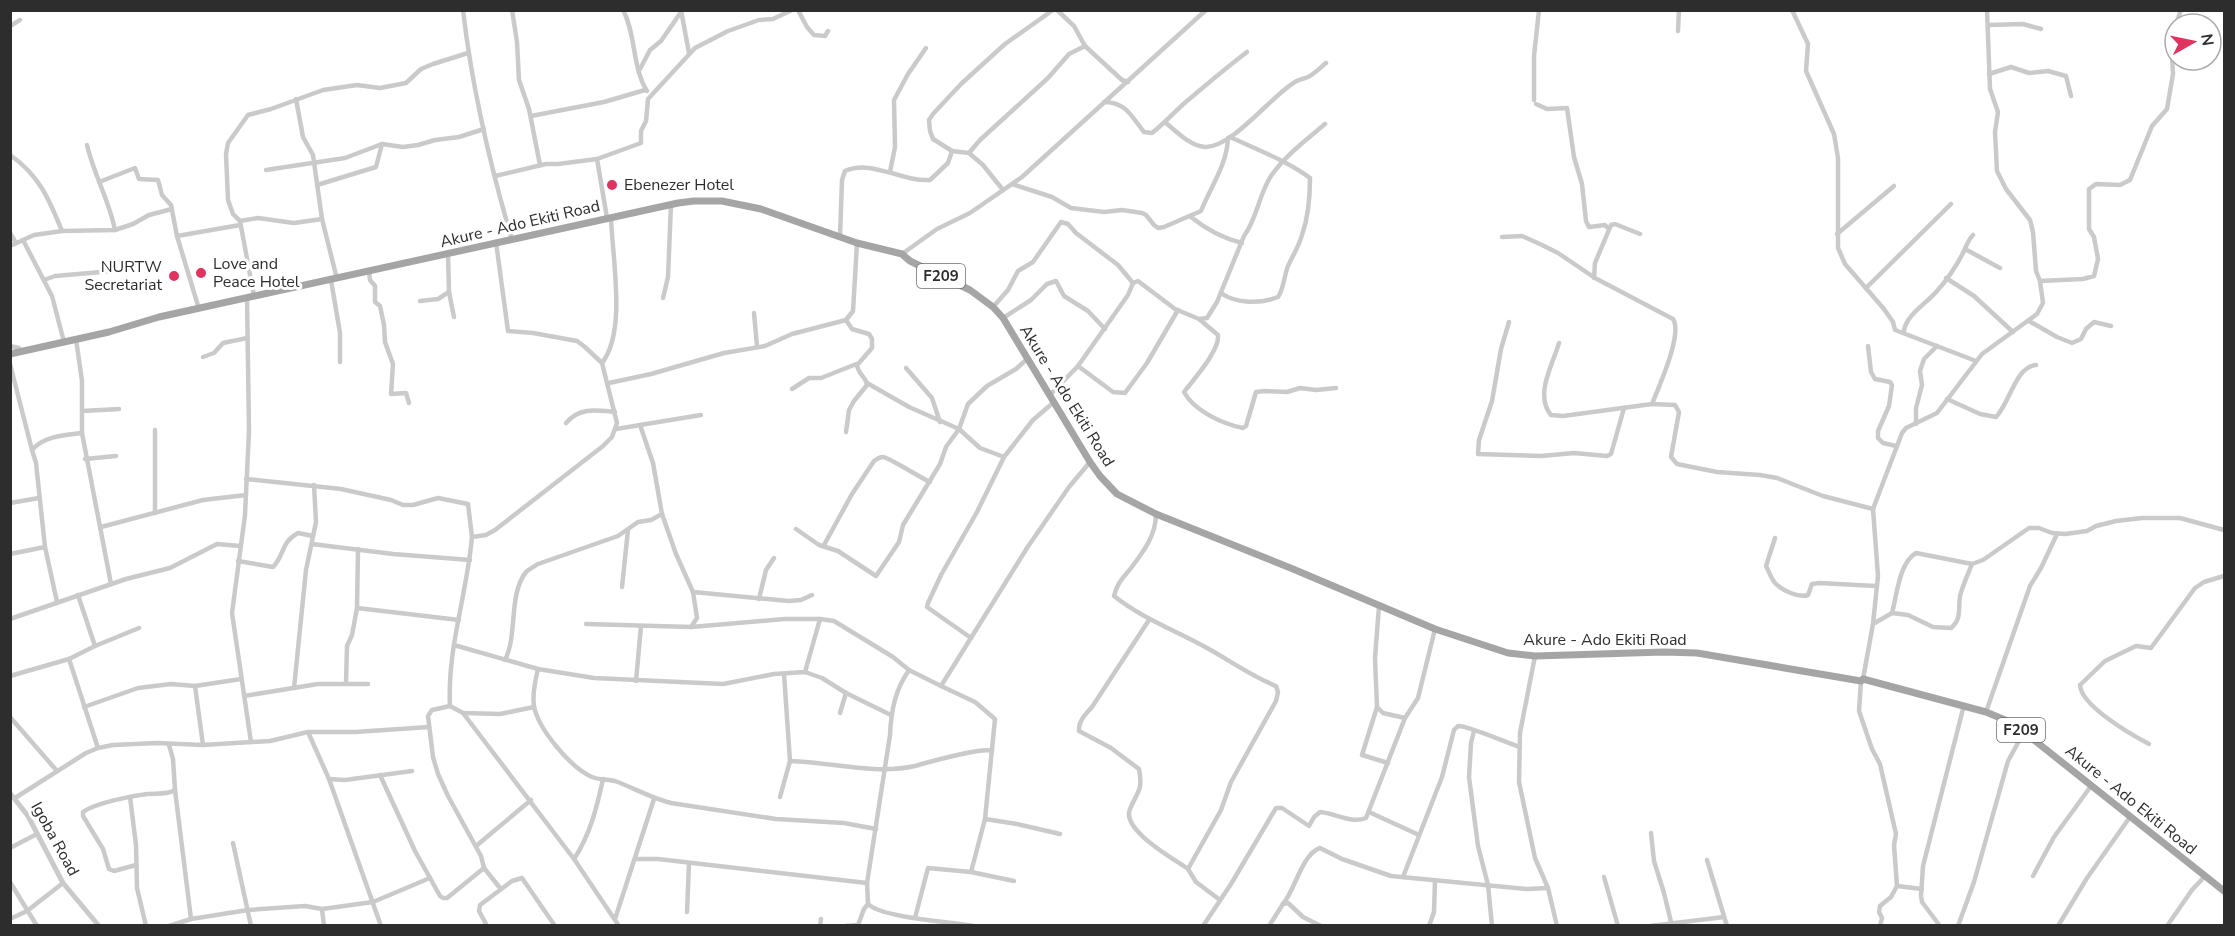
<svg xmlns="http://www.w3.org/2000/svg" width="2235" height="936" viewBox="0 0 2235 936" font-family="'Nunito Sans',sans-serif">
<rect width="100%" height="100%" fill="#fff"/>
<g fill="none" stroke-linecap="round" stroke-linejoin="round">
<!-- minor -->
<g stroke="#cacaca" stroke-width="4.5">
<path d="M463,10C472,88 490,165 512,240"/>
<polyline points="512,10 517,42 519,80 529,109 540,165"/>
<path d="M623,10C636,34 632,67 647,91"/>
<polyline points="681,10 689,53"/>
<polyline points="798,10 807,27 814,35 825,36 828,31"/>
<polyline points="1057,10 1074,26 1085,46 1122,80 1128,82"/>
<polyline points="1792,10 1808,44 1806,71 1834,134 1838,158 1838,248 1845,264 1884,309 1893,322 1895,330 1976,361"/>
<polyline points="2176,24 2181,10"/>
<polyline points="1988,25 2023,24 2041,29"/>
<polyline points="10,26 20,20"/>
<polyline points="1678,31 1679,10"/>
<polyline points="640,69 650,50 661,41 681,12"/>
<polyline points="1989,74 2011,67 2029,73 2048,71 2066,76 2071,96"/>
<polyline points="296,99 303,137 313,155 322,219 337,279"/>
<polyline points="1534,100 1534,56 1539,10"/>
<path d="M1104,102C1126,102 1131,116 1144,132L1152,133C1165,123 1175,111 1187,101C1207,84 1226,68 1247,52"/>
<polyline points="1536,104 1547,109 1567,108 1574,157 1582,184 1586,221 1589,227 1605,225 1608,228"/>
<polyline points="531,116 604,102 645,90"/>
<path d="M1166,123C1177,132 1190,146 1205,147C1232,148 1271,96 1295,82C1298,80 1303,79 1308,77C1314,74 1320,68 1326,63"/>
<path d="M87,145C94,175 109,200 115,230"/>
<polyline points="969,153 980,140 1048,78 1069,54 1085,46"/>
<path d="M10,155C39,175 49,199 62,231L34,235L10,246"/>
<polyline points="266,170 345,158 382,144 403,147 418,145 435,140 459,137 484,129"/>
<polyline points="890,172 895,147 894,100 908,74 926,48"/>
<polyline points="495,176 546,164 558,164 597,159"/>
<polyline points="99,182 135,168 139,179 158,180 162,195 171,205 177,236"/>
<path d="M1012,184L1052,197L1071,208L1104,212L1122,210L1142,213L1146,215L1154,225L1158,228L1164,227L1201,211C1210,188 1227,165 1228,138"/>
<polyline points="317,185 376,167 382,144"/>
<polyline points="1003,190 983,165 969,153 952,151 933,139 930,131 929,120 933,114 961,84 1005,44 1053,10"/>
<path d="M1191,217C1207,230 1222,238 1242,243"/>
<polyline points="607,218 597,159 641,143 641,131 646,121 648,99 695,48 728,31 759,20 773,19 792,10"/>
<polyline points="240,221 258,218 294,223 322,219"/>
<polyline points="62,231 115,230 133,224 149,215 172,209"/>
<polyline points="10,233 16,243"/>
<polyline points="1837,234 1894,186"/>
<path d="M840,236L842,180L845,171C872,159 901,182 930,180L948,163L952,151"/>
<path d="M1502,237L1522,236L1542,245L1558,253L1595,278L1673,319C1683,334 1659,386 1652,404"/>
<polyline points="23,240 52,296 64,342"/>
<polyline points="1965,249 2000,268"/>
<polyline points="448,254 449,292 454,317"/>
<polyline points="902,254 937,229 970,213 1022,177 1206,10"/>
<polyline points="369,272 370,280 375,286 375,302 380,306 384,325 385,342 393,364 391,394 406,393 409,403"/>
<polyline points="1594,278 1595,263 1611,225 1615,224 1640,234"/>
<polyline points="1946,278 1974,296 2013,332"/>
<polyline points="44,280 55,276 113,271"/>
<polyline points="331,280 340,333 340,362"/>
<polyline points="2040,281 2083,279 2094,276 2098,259 2094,237 2089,229 2089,189 2096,184 2120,185 2130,180 2152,126 2167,109 2173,74 2171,36 2175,27"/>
<path d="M1133,283L1138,281L1175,309L1199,319L1218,335C1220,350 1194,379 1184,392C1194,411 1223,424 1243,428L1246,426L1256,392L1264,391L1287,392L1300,388L1316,390L1336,388"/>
<polyline points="1866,288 1951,204"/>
<path d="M1221,293C1236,304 1261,304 1278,297C1284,288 1284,276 1288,266C1293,255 1299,246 1302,235C1308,218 1310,196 1310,178C1287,161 1256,149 1230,137"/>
<polyline points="254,296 240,221 233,214 228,200 226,154 228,143 248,115 271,109 323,90 357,85 380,88 406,83 421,69 433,64 468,53"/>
<polyline points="247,298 249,431 245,515 232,613 251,742"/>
<polyline points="663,298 668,277 671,204"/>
<polyline points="420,301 438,299 449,292"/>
<polyline points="993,307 1008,290 1018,271 1033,262 1061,222 1068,224 1076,233 1118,265 1133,283"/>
<polyline points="199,309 177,236 240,225"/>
<polyline points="754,313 757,346"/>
<polyline points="1003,318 1031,300 1047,284 1056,281 1064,296 1088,311 1105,329"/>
<path d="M1199,319L1207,318L1217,302L1244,236C1257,219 1259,194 1271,176C1285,156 1306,140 1325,124"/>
<polyline points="2029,321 2057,337 2072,343 2081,339 2086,329 2094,322 2111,326"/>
<polyline points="1509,322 1501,349 1492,401 1479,440 1478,454 1541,456 1574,453 1607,456 1611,454 1624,408"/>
<path d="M1904,331C1906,315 1926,304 1937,291C1947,280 1957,265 1964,251C1967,245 1968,240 1973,235"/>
<polyline points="76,339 82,381 82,433 111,584"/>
<path d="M1559,343C1553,364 1534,395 1551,415L1563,416L1652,404L1675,405L1679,412L1671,457L1677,464L1717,472L1760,475L1777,478L1823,496L1873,509"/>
<polyline points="10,346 19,348 22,351"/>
<polyline points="1868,346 1871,372 1875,379 1890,382 1892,385 1889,406 1878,431 1878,438 1883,443 1896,446"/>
<polyline points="203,357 214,353 223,343 247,338"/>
<path d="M602,363C627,331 612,257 611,217"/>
<polyline points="10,364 32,450"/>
<polyline points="1078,366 1113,392 1125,393 1147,363 1178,310"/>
<polyline points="906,368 932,398 940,422"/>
<polyline points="609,383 651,374 724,353 765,346 792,334 846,320 853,311 857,243"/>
<polyline points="867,383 909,407 959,429 980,448 1004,457"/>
<polyline points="792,389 809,378 821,378 859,363 872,348 872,339 869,334 852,329 846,320"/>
<polyline points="1050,395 1078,366 1128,295 1133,283"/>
<path d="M1947,399L1980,414L1996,417C2010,403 2015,367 2036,365"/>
<polyline points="82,411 119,409"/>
<path d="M566,423C580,407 595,410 615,412"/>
<polyline points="1916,424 1916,408 1922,385 1920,371 1924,359 1937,346"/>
<polyline points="640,425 653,463 662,514 676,554 693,592 697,618 691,627"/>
<polyline points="616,429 701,415"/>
<polyline points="155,430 155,513"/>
<path d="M846,432L849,410L854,401L867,385C866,376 857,374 857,364"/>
<polyline points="85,459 116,456"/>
<polyline points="246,479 341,489 391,500 403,505 413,505 438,498 468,504 472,537"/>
<polyline points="10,503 39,498"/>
<path d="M1156,514C1156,535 1144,551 1131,568C1123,578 1117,583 1114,596C1143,619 1175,630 1207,648C1231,661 1251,676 1276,686L1278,692L1276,701L1231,782L1221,810L1188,869L1196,882L1220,900"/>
<polyline points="101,527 203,500 246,495"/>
<polyline points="796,529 819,545 838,551 876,576 899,542 903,525 940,464 946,447 959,429 968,404 987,386 1016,369 1028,358"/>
<path d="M1775,538L1766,566C1769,571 1771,579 1776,584C1783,591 1799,598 1808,595L1812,584L1819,583L1876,586"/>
<polyline points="312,544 393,554 470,560"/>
<path d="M824,545L852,494L874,461C877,459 879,457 883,457C888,457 921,478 930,482"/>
<polyline points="10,554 45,547"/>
<path d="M238,561L273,567C285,555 280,543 298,533L313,536"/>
<polyline points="622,587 628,530"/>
<polyline points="693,592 789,601 801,600 812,595"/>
<polyline points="759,599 766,570 774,558"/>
<path d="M57,602L45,547L36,463L32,450C44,436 65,435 82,433"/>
<polyline points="1379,606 1375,658 1377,707 1383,713 1405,718"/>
<polyline points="357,608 459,620"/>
<path d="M1892,613C1897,595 1899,563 1916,553L1972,564L1983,560L2029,528H2039L2052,533L2065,534L2087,531L2096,526L2116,521L2142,518H2180L2224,530"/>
<polyline points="10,619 126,579 170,568 217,544 240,546"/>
<path d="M1149,620L1092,707C1086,714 1078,721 1079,731L1111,748L1139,769C1143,791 1138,790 1130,809C1121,830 1173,858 1188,869"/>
<polyline points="586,624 691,627 784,619 820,619 834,621 893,657 909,670 941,686 1027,548 1069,487 1090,462"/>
<path d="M1873,624L1892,613L1908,615L1933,627L1951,628C1962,619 1958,608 1960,596C1963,585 1968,574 1972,564"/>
<polyline points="971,638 927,607 928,603 941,575 977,512 1004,457 1033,420 1054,402"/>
<polyline points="454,645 538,669 594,678 723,684 774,674 805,672 822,678 846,693 891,715"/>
<polyline points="95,646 139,628"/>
<polyline points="1535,656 1520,733 1519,782 1535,858 1548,888 1557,926"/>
<polyline points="69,659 98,748"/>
<path d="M505,660C518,635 508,595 526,572C529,569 535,566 538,564L618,536L638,522L651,520L662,514"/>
<path d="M538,669C535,681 532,694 534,706C538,729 571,768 592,777C599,780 607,779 615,781C634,788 651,798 671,803L776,819L844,823L876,829"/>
<path d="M909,670C895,690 891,711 890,735L867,883L868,904C882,918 952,922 974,926"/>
<polyline points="805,672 820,619"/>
<path d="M784,674L790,761C831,762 875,775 915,766C929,762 983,747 992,751"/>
<polyline points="10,676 69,659 95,646 78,595"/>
<polyline points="1863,679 1873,624 1878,576 1873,509 1902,433 1906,428 1937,413 1982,354 2037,314 2043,303 2040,281 2036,271 2033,232 2030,220 2006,189 1997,171 1995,132 1998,112 1990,89 1987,10"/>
<polyline points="636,681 641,626"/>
<polyline points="1861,681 1859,711 1872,749 1880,764 1896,834 1894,845 1897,886"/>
<polyline points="346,683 347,646 352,635 357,608 358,549"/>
<polyline points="195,686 203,745"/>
<polyline points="941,686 975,702 995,719 985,819 971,872"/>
<polyline points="294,688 306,570 316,522 314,485"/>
<polyline points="244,696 318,684 368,684"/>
<path d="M450,706C447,649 467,594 472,537L486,535L495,530L603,446L612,437L617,423L602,363L585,347L577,341L533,333L508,331L496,242"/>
<polyline points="84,707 138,688 171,684 195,686 241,679"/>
<polyline points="1377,707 1362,755 1388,763"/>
<polyline points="1986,712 2030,586 2041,568 2057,534"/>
<polyline points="463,713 500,714 534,707"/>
<polyline points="840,713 846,693"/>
<polyline points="10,717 57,771"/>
<polyline points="1474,731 1471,743 1469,777 1478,846 1488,885 1492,926"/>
<polyline points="308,732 329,779 381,926"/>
<path d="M2149,744C2132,735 2081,706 2080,685L2105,661L2136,646L2151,648L2195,588L2204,582L2224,576"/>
<polyline points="380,775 415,851 440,896 443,898 447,898 484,868"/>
<polyline points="329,779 345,780 412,771"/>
<polyline points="175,790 191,919"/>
<polyline points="130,797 136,845 137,888 146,926"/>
<polyline points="780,797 790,761"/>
<polyline points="15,798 86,753 98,748 113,745 157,743 203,745 270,741 308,732 355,732 429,727"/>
<polyline points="1369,812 1419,835"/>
<polyline points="985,819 1017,824 1060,834"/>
<polyline points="1651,833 1654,861 1664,893 1672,926"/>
<polyline points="233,843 251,926"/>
<polyline points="476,846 531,800"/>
<polyline points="10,848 37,834"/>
<path d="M574,859C590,835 597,807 603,779"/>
<polyline points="635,859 658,859 867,883"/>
<polyline points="1707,860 1727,926"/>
<path d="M136,865L114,871L109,869L103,849L83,816V812C95,803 131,796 147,794C157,793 167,795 175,790L173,759L169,745"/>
<polyline points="2033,876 2054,837 2091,786"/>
<path d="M1403,877L1442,777L1454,730L1458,726C1467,725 1507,743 1520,747"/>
<polyline points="1604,877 1618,926"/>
<polyline points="10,882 37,926"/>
<polyline points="500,888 484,868 481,856 448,796 438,774 433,757 428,716 432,710 450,706 463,713 574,859 619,926"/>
<path d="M1283,904C1295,890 1302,854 1320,848L1342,859L1391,876L1527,889L1548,888"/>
<polyline points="322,909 324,926"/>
<polyline points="687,912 689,864"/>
<polyline points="915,918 928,868 971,872 1014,881"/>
<polyline points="10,919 27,911 63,883"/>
<polyline points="615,919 654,799"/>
<polyline points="169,926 191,919 248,910 305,906 322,909 373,902 430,878"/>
<polyline points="487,926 479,911 480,905 512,881 522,878 555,926"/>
<polyline points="820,926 821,919"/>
<polyline points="845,926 858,925 864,909 868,904"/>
<path d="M1203,926L1231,884L1276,808H1282L1309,826L1314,817L1320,812C1335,813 1351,824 1366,818L1405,718L1418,698L1435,629"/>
<polyline points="1269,926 1283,904 1288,903 1303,917 1321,926"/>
<polyline points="1429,926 1434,912 1435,881"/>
<polyline points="1650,926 1724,917"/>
<polyline points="1880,926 1882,918 1879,912 1880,906 1891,897 1897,886 1922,889"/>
<polyline points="1940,926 1922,902 1921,896 1923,866 1964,705"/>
<polyline points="1958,926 1974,882 2008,761 2024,732"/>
<polyline points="2058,926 2087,878 2130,817"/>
<polyline points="2167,926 2192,890 2205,876"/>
</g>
<!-- tertiary -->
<polyline stroke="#cacaca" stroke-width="5" points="10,793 28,816 63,883 99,926"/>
<!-- primary -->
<polyline stroke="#a5a5a5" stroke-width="7" points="10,354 109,332 159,317 678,203 694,201 722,201 761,209 857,243 902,254 910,261 970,290 993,307 1003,318 1090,462 1100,476 1117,494 1156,514 1293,569 1435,629 1508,653 1535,656 1664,652 1697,653 1861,681 1863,679 1986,712 2010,722 2024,732 2224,891"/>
</g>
<!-- markers -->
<g fill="#e03460" stroke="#fff" stroke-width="2">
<circle cx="612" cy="185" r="6"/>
<circle cx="201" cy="273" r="6"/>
<circle cx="174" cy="276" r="6"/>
</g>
<g text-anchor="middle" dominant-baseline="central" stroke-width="6" stroke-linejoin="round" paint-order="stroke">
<!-- shield labels -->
<g fill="#fff" stroke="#6c6c6c" stroke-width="1.5">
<rect x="917" y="264" width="48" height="24" rx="4.5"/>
<rect x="1997" y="718" width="48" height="24" rx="4.5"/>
</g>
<g font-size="15" font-weight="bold" fill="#2d2d2d">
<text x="941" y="276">F209</text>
<text x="2021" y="730">F209</text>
</g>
<!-- poi labels -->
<g font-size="16" fill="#2d2d2d" stroke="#fff" text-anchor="start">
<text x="624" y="185">Ebenezer Hotel</text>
<text x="213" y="264">Love and<tspan x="213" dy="18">Peace Hotel</tspan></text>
<text x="162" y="267" text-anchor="end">NURTW<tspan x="162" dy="18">Secretariat</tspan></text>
</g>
<!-- street labels -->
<g font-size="16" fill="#2d2d2d" stroke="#fff">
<text transform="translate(520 224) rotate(-13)">Akure - Ado Ekiti Road</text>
<text transform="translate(1067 396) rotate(58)">Akure - Ado Ekiti Road</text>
<text x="1605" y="640">Akure - Ado Ekiti Road</text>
<text transform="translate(2131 800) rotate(39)">Akure - Ado Ekiti Road</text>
<text transform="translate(55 839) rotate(61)">Igoba Road</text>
</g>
</g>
<!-- border -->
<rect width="2235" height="936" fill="none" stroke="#2d2d2d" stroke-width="24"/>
<!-- north arrow -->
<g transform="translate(2193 42) rotate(81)"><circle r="28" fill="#ffffff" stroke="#ababab" stroke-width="1.5"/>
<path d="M0-4.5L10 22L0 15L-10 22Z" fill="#e03460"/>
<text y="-9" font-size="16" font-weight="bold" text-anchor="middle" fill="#2d2d2d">N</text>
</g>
</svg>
